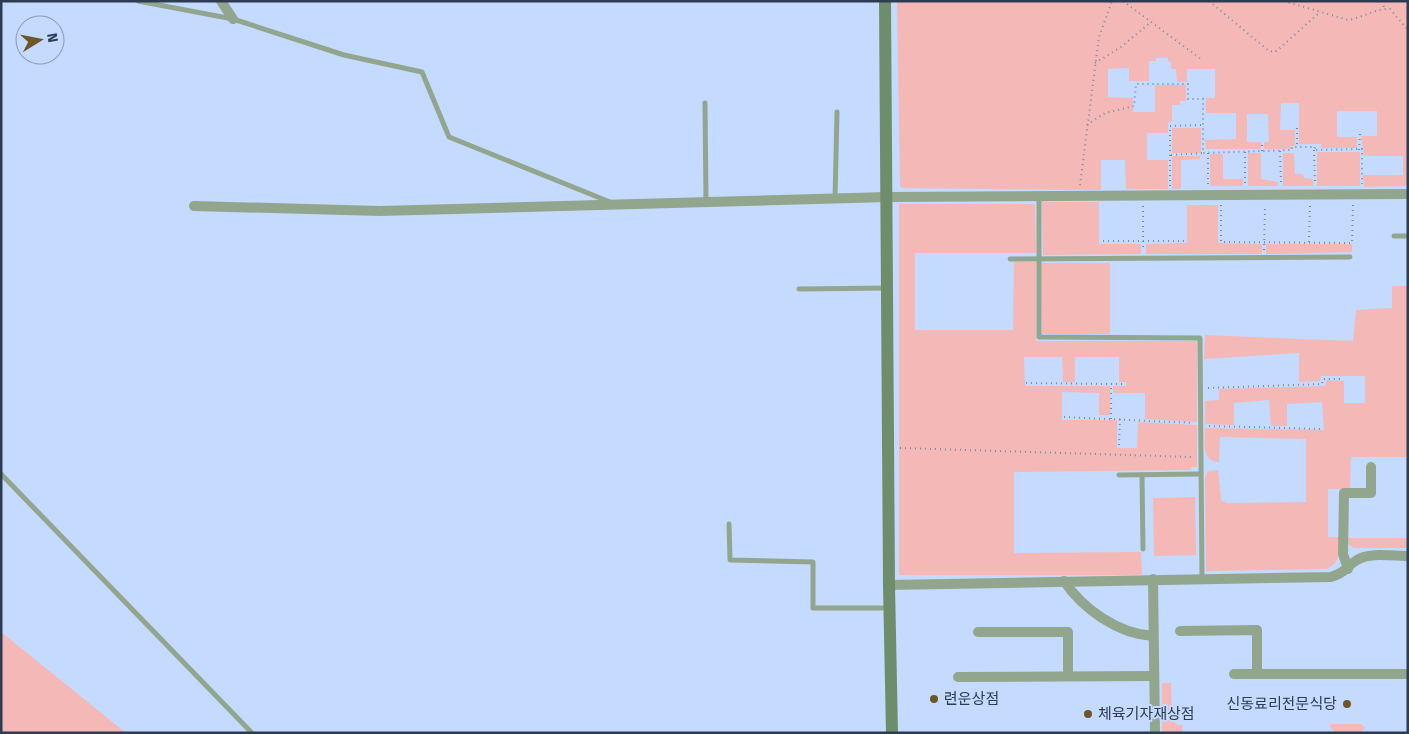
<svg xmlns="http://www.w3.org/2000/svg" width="1409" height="734" viewBox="0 0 1409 734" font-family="'Fira Sans','Noto Sans KR',sans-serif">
<rect width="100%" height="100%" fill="#c5daff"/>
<!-- green -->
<g fill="#f4b8b6">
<polygon points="897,1 1408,1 1408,186 1364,187 1363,175 1403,175 1403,156 1364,156 1361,136 1377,136 1377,111 1337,111 1337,137 1357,137 1357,148 1321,148 1321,144 1299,144 1299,103 1281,103 1280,130 1295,130 1295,146 1291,146 1291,149 1264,149 1264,142 1269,142 1268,114 1247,114 1247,142 1261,142 1261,149 1206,149 1205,140 1236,139 1236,113 1206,113 1206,98 1215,98 1215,69 1187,69 1187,82 1177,82 1176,69 1171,69 1171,62 1168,61 1168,58 1156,58 1156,61 1149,61 1149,81 1129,81 1129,68 1108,69 1108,97 1133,98 1133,112 1155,112 1155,85 1186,85 1186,101 1180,101 1180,105 1172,105 1172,122 1168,122 1168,133 1147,133 1147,160 1168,160 1168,189 1126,189 1125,160 1101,160 1101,190 903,188 900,186"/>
<rect x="1172" y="128" width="29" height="25"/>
<rect x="1317" y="152" width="43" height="34"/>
<polygon points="1248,153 1261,153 1261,179 1278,182 1278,186 1248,186"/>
<polygon points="1283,153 1294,153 1295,174 1303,174 1304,178 1313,179 1313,186 1283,186"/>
<polygon points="1210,154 1223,154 1223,179 1243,179 1243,186 1210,186"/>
<polygon points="1172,156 1200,156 1200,159 1181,160 1181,189 1172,189"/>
<polygon points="1042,202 1099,202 1099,244 1141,244 1141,254 1043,255"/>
<polygon points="899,204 1035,204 1036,253 915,253 915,330 1013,330 1014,262 1036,262 1036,341 1197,341 1197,422 1145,419 1145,393 1113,393 1113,386 1126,386 1126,382 1119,382 1119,357 1075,357 1075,382 1063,382 1062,357 1024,357 1025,386 1110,386 1110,415 1099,415 1099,393 1062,392 1062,420 1117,420 1117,448 1137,448 1138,422 1197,425 1197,467 1191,467 1191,470 1014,472 1014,553 1141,552 1142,575 899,575"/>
<polygon points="1187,205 1218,205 1218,243 1262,244 1262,254 1146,254 1146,244 1187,243"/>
<polygon points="1266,244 1352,244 1352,252 1266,254"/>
<polygon points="1041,263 1110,263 1110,334 1042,334"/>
<path d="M1392,286H1408V457H1351L1350,489H1328V537H1339C1339,552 1341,562 1327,569L1206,571L1205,478L1208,471L1218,470L1221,500L1226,503L1306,502V439L1220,437L1219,462C1201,461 1205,442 1205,428L1324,430L1322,402L1287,404V426H1271L1269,400L1234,403V425L1205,424V401L1219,400V389L1325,386L1326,380L1344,381V403H1365V376H1321L1320,381L1299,382V353L1204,359L1205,335L1353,341L1356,310L1392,308Z"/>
<polygon points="1195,497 1196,555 1154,556 1153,498"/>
<polygon points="1348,538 1408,538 1408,548 1354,548 1348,544"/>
<polygon points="1,632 126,733 1,733"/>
<polygon points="1162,683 1171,683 1172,719 1177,725 1183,725 1182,733 1162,733"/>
<polygon points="1332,724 1361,724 1365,728 1360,733 1336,733 1329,726"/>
</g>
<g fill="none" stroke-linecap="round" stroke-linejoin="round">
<!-- path -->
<g stroke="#788aa8" stroke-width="2" stroke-dasharray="1 4" stroke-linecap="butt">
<polyline points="1123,1 1201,59"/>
<polyline points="1209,1 1269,51 1275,52 1280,48 1319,13"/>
<path d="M1284,1L1348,20C1362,18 1376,8 1390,9L1408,30"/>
<polyline points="1383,1 1384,9"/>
<polyline points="1095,63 1121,47 1151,22"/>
<polyline points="1087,125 1105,113 1134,106 1136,84 1188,84 1188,99 1203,99 1203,153 1292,150 1292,147 1315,147 1314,150 1362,149 1362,184"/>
<polyline points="1297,128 1297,147"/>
<polyline points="1314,150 1315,185"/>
<polyline points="1359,150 1360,134"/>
<polyline points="1262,151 1262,141"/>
<polyline points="1280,151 1281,183"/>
<polyline points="1245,152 1245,184"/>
<polyline points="1208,153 1208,184"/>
<polyline points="1171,155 1203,153"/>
<polyline points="1080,185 1099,37 1112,1"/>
<polyline points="1170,186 1170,126 1203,125"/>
<polyline points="1221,205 1221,242 1352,243 1353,205"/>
<polyline points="1143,206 1143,251"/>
<polyline points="1103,241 1185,241"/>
<polyline points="1309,242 1310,205"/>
<polyline points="1264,250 1265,205"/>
<polyline points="1026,383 1111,384"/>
<polyline points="1208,388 1322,384 1323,379 1342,379"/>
<polyline points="1064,417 1193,423"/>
<polyline points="1111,419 1111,384 1126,384"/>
<polyline points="1209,426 1322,429"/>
<polyline points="1119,445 1120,419"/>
<polyline points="900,448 1193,457"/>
</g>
<!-- lane -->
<g stroke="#92a68e" stroke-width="5">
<polyline points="138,1 233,19 344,55 422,72 449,137 610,202"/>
<polyline points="705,103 706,201"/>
<polyline points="1039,196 1039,337 1200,338 1202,578"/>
<polyline points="835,199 837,112"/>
<polyline points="1394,236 1408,236"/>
<polyline points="1010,259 1350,257"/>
<polyline points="799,289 888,288"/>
<polyline points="1,474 252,733"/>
<polyline points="1119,475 1200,474"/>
<polyline points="1142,475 1143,549"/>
<polyline points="729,524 730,560 813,562 813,608 889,608"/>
</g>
<!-- street -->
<g stroke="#92a68e" stroke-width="10">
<polyline points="221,1 233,19"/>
<polyline points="194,206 380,211 888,197 1408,194"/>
<polyline points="1348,569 1343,554 1344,493 1371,493 1371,467"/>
<polyline points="1153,579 1155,733"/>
<path d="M1064,581C1083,609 1118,634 1153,636"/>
<path d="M889,585L1331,577C1347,572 1345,567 1357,560C1369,552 1393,556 1408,556"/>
<polyline points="1180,631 1257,630 1257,674"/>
<polyline points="978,632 1068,632 1068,676"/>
<polyline points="1234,674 1408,674"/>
<polyline points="958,677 1154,676"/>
</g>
<!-- secondary -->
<polyline stroke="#6f8d6a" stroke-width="12" points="885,1 889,585 892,733"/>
</g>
<!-- markers -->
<g fill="#6f5627" stroke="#c5daff" stroke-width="2">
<circle cx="934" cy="699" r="5"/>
<circle cx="1347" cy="704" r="5"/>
<circle cx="1088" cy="714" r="5"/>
</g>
<g text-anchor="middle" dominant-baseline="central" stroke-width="4" stroke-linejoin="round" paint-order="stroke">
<!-- poi labels -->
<g font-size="15" fill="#2d3b53" stroke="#c5daff" text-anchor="start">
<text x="944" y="699">련운상점</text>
<text x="1337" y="704" text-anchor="end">신동료리전문식당</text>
<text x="1098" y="714">체육기자재상점</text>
</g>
</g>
<!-- border -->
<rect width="1409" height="734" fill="none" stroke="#2d3b53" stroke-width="5"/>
<!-- north arrow -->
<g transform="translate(40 40) rotate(80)"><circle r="24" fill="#c5daff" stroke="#889aba"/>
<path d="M0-4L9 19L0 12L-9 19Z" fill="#6f5627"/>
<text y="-8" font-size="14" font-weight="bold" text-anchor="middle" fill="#2d3b53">N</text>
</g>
</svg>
